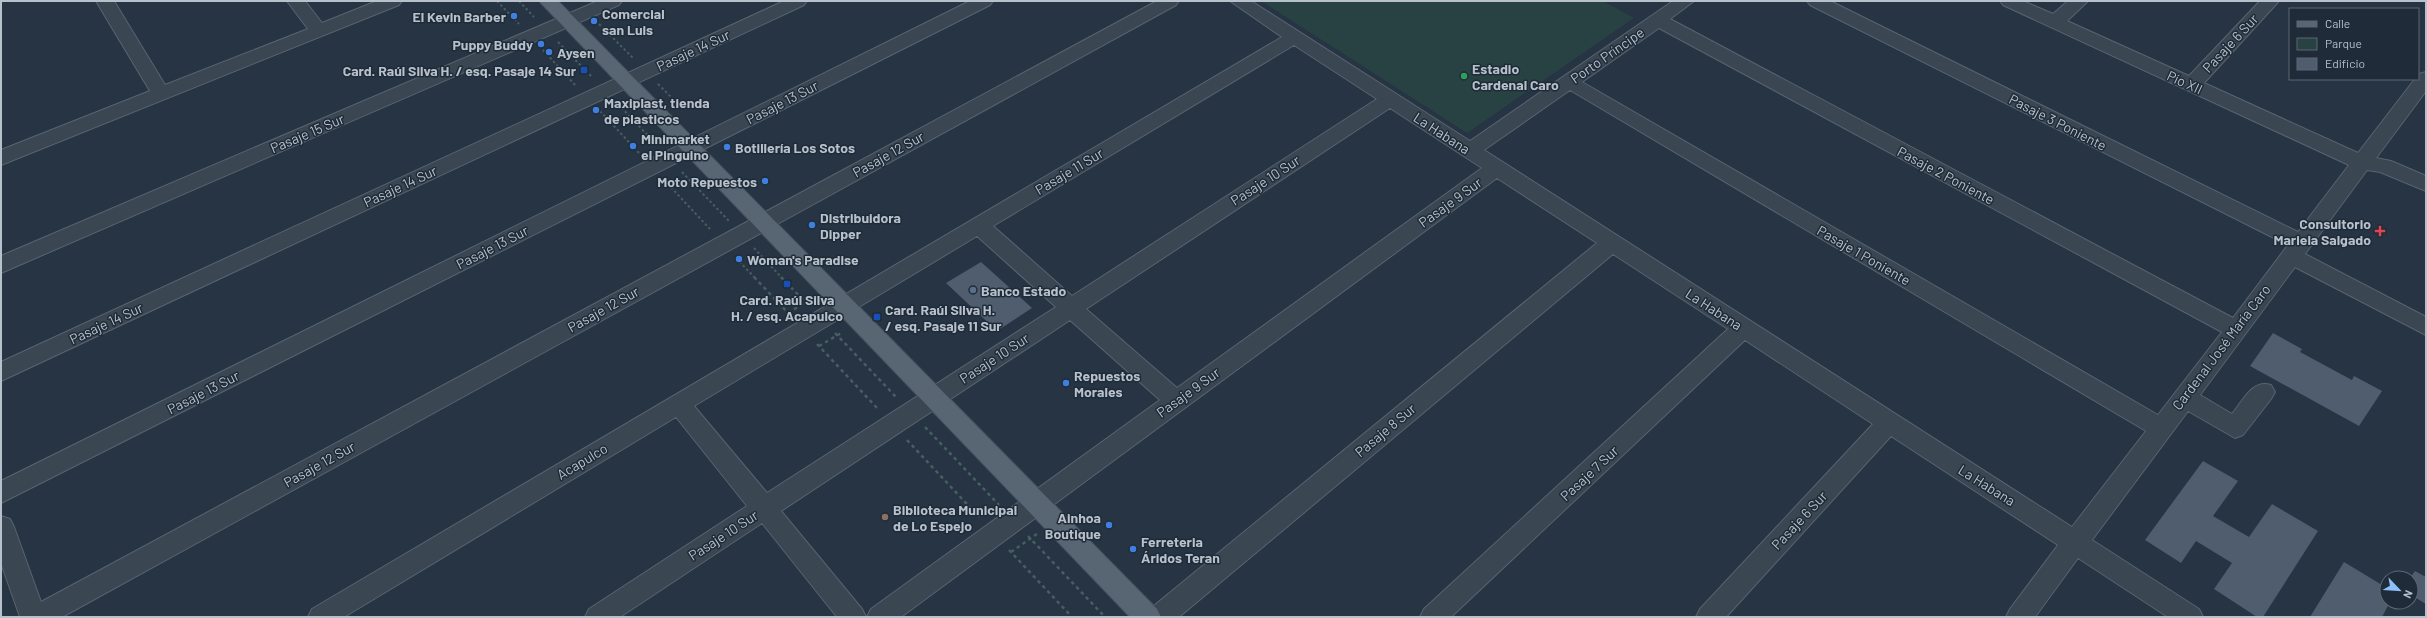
<svg xmlns="http://www.w3.org/2000/svg" width="2427" height="618" viewBox="0 0 2427 618" font-family="Barlow,sans-serif">
<rect width="100%" height="100%" fill="#263443"/>
<!-- green -->
<polygon fill="#284244" points="1261,1 1603,1 1634,18 1467,133"/>
<!-- building -->
<g fill="#4f5d6e">
<polygon points="981,262 1032,308 997,331 946,283"/>
<polygon points="2273,333 2302,349 2300,352 2352,380 2354,376 2382,391 2359,426 2250,366"/>
<polygon points="2203,461 2238,481 2213,516 2249,537 2272,504 2318,531 2263,617 2257,617 2214,589 2232,563 2196,541 2181,563 2145,540"/>
<polygon points="2344,562 2387,588 2387,602 2390,602 2382,617 2310,617"/>
<polygon points="2415,571 2426,577 2426,604 2411,595 2410,578"/>
</g>
<g fill="none" stroke-linecap="round" stroke-linejoin="round">
<defs>
<g id="minor">
<polygon points="96,1 114,1 165,85 308,29 287,1 305,1 322,23 377,1 402,1 399,5 1,165 1,150 150,91"/>
<polygon points="598,1 622,1 619,5 1,273 1,256"/>
<polygon points="784,1 807,1 804,5 1,381 1,362"/>
<polygon points="970,1 993,1 990,5 1,503 1,481"/>
<polygon points="1157,1 1179,1 1176,5 62,617 20,617 1,563 1,516 10,519 14,527 41,602"/>
<path d="M1230,1H1251L1470,141L1673,1H1694L1670,19L2233,318L2288,245L1810,5L1807,1H1830L2298,232L2349,165L2003,5L2000,1H2023L2053,14L2068,1H2088L2067,21L2189,76L2260,1H2279L2204,83L2358,153L2415,79H2418L2419,74L2426,72V91L2376,158L2391,161L2426,176V191L2380,172L2367,170L2305,254L2426,317V335L2295,267L2200,395L2232,414C2243,401 2252,379 2271,385L2275,392L2271,399L2243,435L2235,438L2188,411L2092,540L2199,609L2203,617H2168L2078,558L2035,617H2006L2010,609L2058,545L1891,436L1726,617H1696L1700,609L1873,424L1745,340L1451,617H1420L1424,609L1728,329L1613,254L1179,617H1146L1150,609L1597,243L1497,178L901,617H867L871,609L1160,400L1070,320L781,511L862,609L866,617H837L762,523L620,617H585L589,609L747,506L676,417L344,617H308L312,609L1282,37ZM1659,28L2222,332L2158,415L1582,82ZM1294,45L1377,99L1072,296L993,226ZM1570,90L2146,431L2072,527L1484,150ZM1390,108L1482,168L1177,388L1086,309ZM977,236L1056,307L767,493L694,406Z"/>
</g>
<polygon id="major" points="539,1 558,1 1157,609 1161,617 1130,617"/>
</defs>
<!-- minor casing -->
<use href="#minor" stroke="#586470" stroke-width="2"/>
<!-- major casing -->
<use href="#major" stroke="#444f5c" stroke-width="2"/>
<!-- path-far1 -->
<g stroke="#465f60" stroke-width="2" stroke-dasharray="2.5 2.5" stroke-linecap="butt">
<polyline points="497,1 519,24"/>
<polyline points="519,1 534,17"/>
<polyline points="599,24 634,59"/>
<polyline points="558,42 592,77"/>
<polyline points="543,50 576,86"/>
<polyline points="658,84 673,99"/>
<polyline points="618,104 656,144"/>
<polyline points="600,111 639,153"/>
<polyline points="682,172 729,221"/>
<polyline points="664,180 710,229"/>
<polyline points="754,248 782,278"/>
<polyline points="736,258 755,278"/>
</g>
<!-- path -->
<g stroke="#465f60" stroke-width="2.5" stroke-dasharray="3.5 3.5" stroke-linecap="butt">
<polyline points="754,277 790,315"/>
<polyline points="781,277 808,305"/>
<polyline points="788,313 811,299"/>
<polyline points="835,333 897,398"/>
<polyline points="817,344 878,409"/>
<polyline points="819,346 843,332"/>
<polyline points="925,427 999,505"/>
<polyline points="907,440 979,517"/>
<polyline points="1028,536 1105,617"/>
<polyline points="1009,550 1072,617"/>
<polyline points="1011,552 1037,534"/>
</g>
<!-- minor -->
<use href="#minor" fill="#3a4652" fill-rule="evenodd"/>
<!-- major -->
<use href="#major" fill="#586572" fill-rule="evenodd"/>
</g>
<!-- markers -->
<g fill="#3f7fe0" stroke="#1f2b38" stroke-width="1.5">
<circle cx="514" cy="16" r="4"/>
<circle cx="594" cy="21" r="4"/>
<circle cx="541" cy="44" r="4"/>
<circle cx="549" cy="52" r="4"/>
<circle cx="596" cy="110" r="4"/>
<circle cx="633" cy="146" r="4"/>
<circle cx="727" cy="147" r="4"/>
<circle cx="765" cy="181" r="4"/>
<circle cx="812" cy="225" r="4"/>
<circle cx="739" cy="259" r="4"/>
<circle cx="1066" cy="383" r="4"/>
<circle cx="1109" cy="525" r="4"/>
<circle cx="1133" cy="549" r="4"/>
</g>
<g fill="#1a4fb4" stroke="#1f2b38" stroke-width="1.5">
<rect x="580" y="66" width="8" height="8" rx="2"/>
<rect x="783" y="280" width="8" height="8" rx="2"/>
<rect x="873" y="313" width="8" height="8" rx="2"/>
</g>
<circle fill="#2e9e5b" stroke="#1f2b38" stroke-width="1.5" cx="1464" cy="76" r="4"/>
<path fill="#e0444e" stroke="#1f2b38" stroke-width="1.5" d="M2378 225h4v4h4v4h-4v4h-4v-4h-4v-4h4z"/>
<circle fill="#5c6f8a" stroke="#1f2b38" stroke-width="1.5" cx="973" cy="290" r="4"/>
<circle fill="#8d6e63" stroke="#1f2b38" stroke-width="1.5" cx="885" cy="517" r="4"/>
<g text-anchor="middle" dominant-baseline="central" stroke-width="3" stroke-linejoin="round" paint-order="stroke">
<!-- poi labels -->
<g font-size="14" font-weight="bold" fill="#b7c1cc" stroke="#1f2b38" text-anchor="start">
<text x="602" y="13">Comercial<tspan x="602" dy="16">san Luis</tspan></text>
<text x="506" y="16" text-anchor="end">El Kevin Barber</text>
<text x="533" y="44" text-anchor="end">Puppy Buddy</text>
<text x="557" y="52">Aysen</text>
<text x="1472" y="68">Estadio<tspan x="1472" dy="16">Cardenal Caro</tspan></text>
<text x="576" y="70" text-anchor="end">Card. Raúl Silva H. / esq. Pasaje 14 Sur</text>
<text x="604" y="102">Maxiplast, tienda<tspan x="604" dy="16">de plasticos</tspan></text>
<text x="641" y="138">Minimarket<tspan x="641" dy="16">el Pinguino</tspan></text>
<text x="735" y="147">Botillería Los Sotos</text>
<text x="757" y="181" text-anchor="end">Moto Repuestos</text>
<text x="820" y="217">Distribuidora<tspan x="820" dy="16">Dipper</tspan></text>
<text x="2371" y="223" text-anchor="end">Consultorio<tspan x="2371" dy="16">Mariela Salgado</tspan></text>
<text x="747" y="259">Woman's Paradise</text>
<text x="981" y="290">Banco Estado</text>
<text x="787" y="299" text-anchor="middle">Card. Raúl Silva<tspan x="787" dy="16">H. / esq. Acapulco</tspan></text>
<text x="885" y="309">Card. Raúl Silva H.<tspan x="885" dy="16">/ esq. Pasaje 11 Sur</tspan></text>
<text x="1074" y="375">Repuestos<tspan x="1074" dy="16">Morales</tspan></text>
<text x="893" y="509">Biblioteca Municipal<tspan x="893" dy="16">de Lo Espejo</tspan></text>
<text x="1101" y="517" text-anchor="end">Ainhoa<tspan x="1101" dy="16">Boutique</tspan></text>
<text x="1141" y="541">Ferreteria<tspan x="1141" dy="16">Áridos Teran</tspan></text>
</g>
<!-- street labels -->
<g font-size="14" fill="#b7c1cc" stroke="#1f2b38">
<text transform="translate(2230 43) rotate(-47)">Pasaje 6 Sur</text>
<text transform="translate(693 50) rotate(-25)">Pasaje 14 Sur</text>
<text transform="translate(1607 55) rotate(-35)">Porto Príncipe</text>
<text transform="translate(2185 82) rotate(25)">Pío XII</text>
<text transform="translate(782 102) rotate(-27)">Pasaje 13 Sur</text>
<text transform="translate(2058 122) rotate(27)">Pasaje 3 Poniente</text>
<text transform="translate(307 133) rotate(-23)">Pasaje 15 Sur</text>
<text transform="translate(1442 133) rotate(33)">La Habana</text>
<text transform="translate(888 154) rotate(-29)">Pasaje 12 Sur</text>
<text transform="translate(1069 171) rotate(-31)">Pasaje 11 Sur</text>
<text transform="translate(1946 175) rotate(28)">Pasaje 2 Poniente</text>
<text transform="translate(1265 180) rotate(-33)">Pasaje 10 Sur</text>
<text transform="translate(400 186) rotate(-25)">Pasaje 14 Sur</text>
<text transform="translate(1450 202) rotate(-36)">Pasaje 9 Sur</text>
<text transform="translate(492 247) rotate(-27)">Pasaje 13 Sur</text>
<text transform="translate(1864 255) rotate(30)">Pasaje 1 Poniente</text>
<text transform="translate(603 309) rotate(-29)">Pasaje 12 Sur</text>
<text transform="translate(1714 309) rotate(33)">La Habana</text>
<text transform="translate(106 323) rotate(-25)">Pasaje 14 Sur</text>
<text transform="translate(2221 347) rotate(-53)">Cardenal José María Caro</text>
<text transform="translate(994 358) rotate(-33)">Pasaje 10 Sur</text>
<text transform="translate(203 392) rotate(-27)">Pasaje 13 Sur</text>
<text transform="translate(1188 392) rotate(-36)">Pasaje 9 Sur</text>
<text transform="translate(1385 430) rotate(-40)">Pasaje 8 Sur</text>
<text transform="translate(582 461) rotate(-31)">Acapulco</text>
<text transform="translate(319 464) rotate(-29)">Pasaje 12 Sur</text>
<text transform="translate(1589 473) rotate(-43)">Pasaje 7 Sur</text>
<text transform="translate(1987 485) rotate(32)">La Habana</text>
<text transform="translate(1799 520) rotate(-47)">Pasaje 6 Sur</text>
<text transform="translate(723 535) rotate(-33)">Pasaje 10 Sur</text>
</g>
</g>
<!-- border -->
<rect width="2427" height="618" fill="none" stroke="#b7c1cc" stroke-width="4"/>
<!-- legend -->
<rect x="2289" y="8" width="130" height="72" fill="#1f2b38" stroke="#5c6773"/>
<rect x="2297" y="21" width="20" height="6" fill="#586572" stroke="#5c6773"/>
<text x="2325" y="28" font-size="12" fill="#b7c1cc">Calle</text>
<rect x="2297" y="38" width="20" height="12" fill="#284244" stroke="#5c6773"/>
<text x="2325" y="48" font-size="12" fill="#b7c1cc">Parque</text>
<rect x="2297" y="58" width="20" height="12" fill="#4f5d6e" stroke="#5c6773"/>
<text x="2325" y="68" font-size="12" fill="#b7c1cc">Edificio</text>
<!-- north arrow -->
<g transform="translate(2399 590) rotate(115)"><circle r="19" fill="#1f2b38" stroke="#5c6773"/>
<path d="M0-3L7 15L0 10L-7 15Z" fill="#8dbffb"/>
<text y="-6" font-size="11" font-weight="bold" text-anchor="middle" fill="#b7c1cc">N</text>
</g>
</svg>
